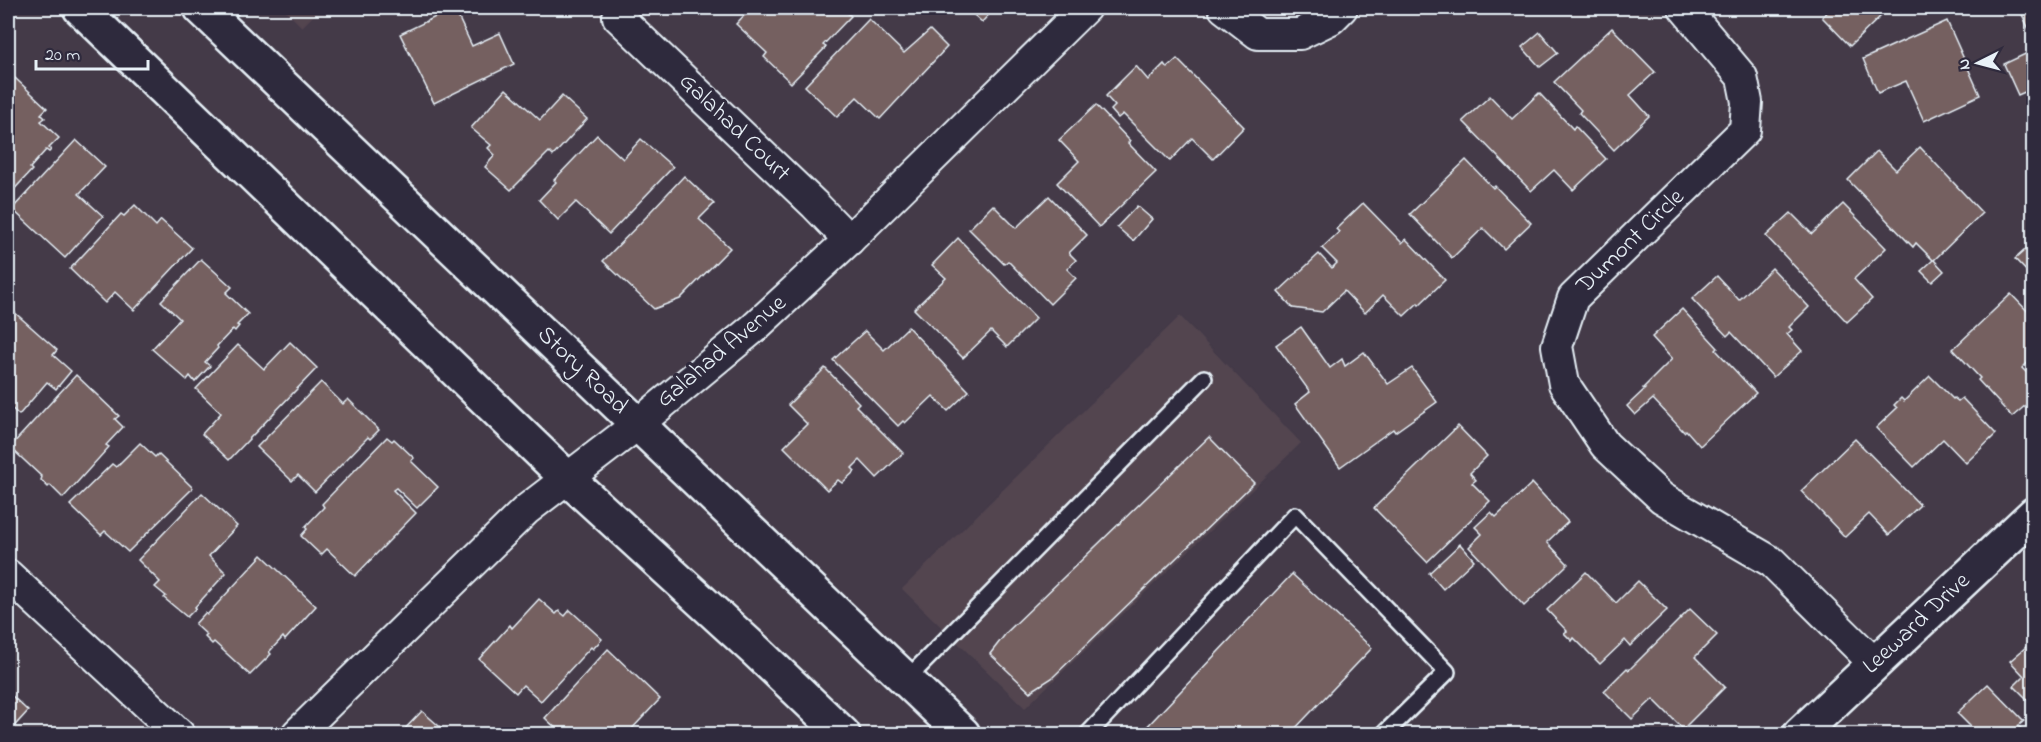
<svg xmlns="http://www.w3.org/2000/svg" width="2041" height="742" viewBox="0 0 2041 742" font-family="'Indie Flower',sans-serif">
<rect width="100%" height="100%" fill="#443a48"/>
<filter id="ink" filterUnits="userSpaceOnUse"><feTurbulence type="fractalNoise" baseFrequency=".0167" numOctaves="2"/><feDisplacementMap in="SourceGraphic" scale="12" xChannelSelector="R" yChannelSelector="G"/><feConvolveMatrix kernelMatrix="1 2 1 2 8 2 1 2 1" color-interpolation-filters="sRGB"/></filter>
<g filter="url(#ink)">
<!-- built -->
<g fill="#524550">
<polygon points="283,8 321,8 302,27"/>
<polygon points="1180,316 1301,443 1025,708 902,589"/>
</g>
<!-- building -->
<g fill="#746061" stroke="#e8f1f8" stroke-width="1.5">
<polygon points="454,8 472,46 500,33 514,64 434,103 400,34"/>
<polygon points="751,8 842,8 851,16 823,45 826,47 791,83 764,57 767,53 736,24"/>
<polygon points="966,8 995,8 982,22"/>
<polygon points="1832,8 1882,8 1886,11 1850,46 1822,17"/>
<polygon points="2019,8 2034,8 2034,40"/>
<polygon points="869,19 904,53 930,30 947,47 880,119 857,97 837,117 805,86"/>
<polygon points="1947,21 1980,95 1924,121 1906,81 1878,93 1863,59"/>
<polygon points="1612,28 1655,72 1630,95 1649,116 1614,150 1579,113 1581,110 1554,82"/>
<polygon points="1540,32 1558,53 1540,67 1522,47"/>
<polygon points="2034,50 2034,88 2018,95 2004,64"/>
<polygon points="1177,59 1244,127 1213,159 1192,138 1170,161 1123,114 1118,118 1111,110 1115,106 1106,96 1136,66 1148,80 1164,64 1167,68"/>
<polygon points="15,78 47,108 41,114 45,118 41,121 59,138 49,148 51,150 49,152 46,150 30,168 32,170 8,196 8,87"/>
<polygon points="506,89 540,120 562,96 587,119 553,156 549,152 511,190 485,167 495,155 488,148 491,145 471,128"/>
<polygon points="1539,93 1573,129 1575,126 1606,159 1573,190 1554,170 1531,191 1463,121 1490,96 1512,119"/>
<polygon points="2034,93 2034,114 2025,97"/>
<polygon points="1096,105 1130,141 1128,143 1156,172 1099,227 1057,183 1079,161 1059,140"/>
<polygon points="597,135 623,159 641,139 673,167 609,234 576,202 558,220 539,200 556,182 554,180"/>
<polygon points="76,140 105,167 79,194 103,216 65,258 12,209"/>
<polygon points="1920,147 1982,213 1934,260 1944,271 1932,282 1921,271 1933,260 1916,243 1913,247 1848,180 1877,151 1896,170"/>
<polygon points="1466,160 1493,188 1495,186 1531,223 1504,249 1483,228 1452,258 1410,214"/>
<polygon points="684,176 714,204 699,219 730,248 680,299 654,309 603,261 650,213 650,212"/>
<polygon points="1049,196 1087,235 1069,253 1076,260 1067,269 1076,278 1050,304 1008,261 1004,264 969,229 993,205 1016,228"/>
<polygon points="1363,203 1402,243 1406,239 1445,280 1419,305 1418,303 1404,316 1383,295 1365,313 1344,291 1322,312 1293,308 1278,292 1319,254 1332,268 1337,263 1322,248 1339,232 1336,229"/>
<polygon points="1843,204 1886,248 1854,279 1872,299 1847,322 1766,236 1791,213 1812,234"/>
<polygon points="135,205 156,226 161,220 192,248 134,310 115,292 105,303 70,269 121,214 124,216"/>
<polygon points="1137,206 1152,219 1133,241 1117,227"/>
<polygon points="958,238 1036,318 1007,347 991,331 963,358 914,309 946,278 932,265"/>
<polygon points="2034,242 2034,279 2015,259"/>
<polygon points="201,259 232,287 226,293 248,314 237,325 239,326 235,331 233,329 217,346 218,348 205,362 210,366 195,382 190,376 187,380 152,349 180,319 161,301"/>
<polygon points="1772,268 1809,307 1789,327 1792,330 1787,334 1802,351 1773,377 1731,332 1727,336 1692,299 1717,276 1739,300"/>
<polygon points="2011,294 2034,318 2034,357 2022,368 2034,380 2034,398 2012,417 1978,380 1980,378 1953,349"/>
<polygon points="1682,309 1718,348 1716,350 1756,393 1700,446 1686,430 1684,432 1653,399 1635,415 1627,406 1645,389 1643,388 1672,359 1652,337"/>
<polygon points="13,311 57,350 53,355 71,371 56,389 47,382 19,415 8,405 8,317"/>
<polygon points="908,327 969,391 948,411 933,396 905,423 903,421 898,426 833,360 865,331 884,350"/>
<polygon points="1301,327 1330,368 1342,359 1345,366 1364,352 1388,384 1412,368 1437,402 1395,432 1393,429 1340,467 1295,404 1310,392 1276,345"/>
<polygon points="290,342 317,368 229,460 202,434 221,413 196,389 238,345 264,369"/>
<polygon points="825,368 859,403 856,406 903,453 877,478 860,460 852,468 855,471 842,483 838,480 827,490 784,447 807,424 788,405"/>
<polygon points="76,375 119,416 115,419 123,427 106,445 109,447 63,498 50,485 48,487 41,480 42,477 10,447"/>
<polygon points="1930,376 1953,399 1954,398 1958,401 1962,398 1996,434 1966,463 1943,439 1914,467 1876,428 1897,408 1894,405 1901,398 1904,401"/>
<polygon points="321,382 343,404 348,399 379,430 370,439 368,437 315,492 298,475 292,481 257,447"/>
<polygon points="1458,426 1487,456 1470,473 1476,480 1472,483 1490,501 1427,562 1374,508"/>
<polygon points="387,437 392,441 394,439 414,458 411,461 438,487 417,508 396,488 393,490 416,513 355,576 327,549 321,555 301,536 307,529 305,527 324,507 322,504"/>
<polygon points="1209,437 1254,483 1052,678 1030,692 990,654 1007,632"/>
<polygon points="1855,439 1920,505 1889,535 1869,514 1845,537 1801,491"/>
<polygon points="140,443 155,457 158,454 193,488 128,552 105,531 101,535 70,505 112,464 116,467"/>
<polygon points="1532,483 1568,522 1547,542 1568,564 1524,606 1469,547 1482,534 1475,527 1491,512 1496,517"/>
<polygon points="202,493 237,526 209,556 226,573 195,607 196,608 187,617 164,598 166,596 155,587 160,582 138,560"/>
<polygon points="1460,544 1474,560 1443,589 1429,573"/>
<polygon points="262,555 316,606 285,640 283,637 269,652 271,654 250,675 214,642 212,644 205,637 207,635 195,624 205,613 207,615"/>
<polygon points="1586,572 1616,603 1638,581 1667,610 1630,646 1625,640 1600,664 1574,638 1572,641 1564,633 1567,631 1547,610"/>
<polygon points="1292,574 1372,648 1290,734 1140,734"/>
<polygon points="539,599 556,614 559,611 565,616 570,610 602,639 593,649 591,647 541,701 523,685 516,693 479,659 510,625 512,628"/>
<polygon points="1690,609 1717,635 1695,657 1725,687 1683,729 1653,699 1632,719 1604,691 1627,668 1629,670"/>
<polygon points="2034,640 2034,706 2014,686 2024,676 2010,661"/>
<polygon points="608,649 660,699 627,734 562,734 545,718"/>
<polygon points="1988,684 2024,721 2018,726 2022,729 2020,731 2023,734 1978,734 1957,713"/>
<polygon points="8,692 28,711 8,733"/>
<polygon points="422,711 448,734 400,734"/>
</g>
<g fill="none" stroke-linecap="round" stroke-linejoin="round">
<defs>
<g id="service">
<polyline points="216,23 231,8"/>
<polyline points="906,680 1204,378"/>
<polyline points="1088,734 1295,515 1447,672 1384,734"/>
</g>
<g id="minor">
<polyline points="1224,8 1258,34 1300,34 1331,19 1342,8"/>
<polyline points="1684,8 1742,77 1747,102 1745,130 1573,298 1557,346 1564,384 1605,445 1662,498 1772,562 1875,664"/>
<polyline points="618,17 815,205 849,240"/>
<polyline points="8,575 179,734"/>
<polyline points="297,734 526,510 638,424 755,327 849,240 1085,8"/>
</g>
<polyline id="tertiary" points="1800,734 2034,514"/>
<g id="primary">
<polyline points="80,8 568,479 756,651 843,734"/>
<polyline points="201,8 963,734"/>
</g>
</defs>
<!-- service casing -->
<use href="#service" stroke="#e8f1f8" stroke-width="20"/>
<!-- minor casing -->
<use href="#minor" stroke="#e8f1f8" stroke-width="34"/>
<!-- tertiary casing -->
<use href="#tertiary" stroke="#e8f1f8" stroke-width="38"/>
<!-- primary casing -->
<use href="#primary" stroke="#e8f1f8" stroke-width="38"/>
<!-- service -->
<use href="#service" stroke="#2f2a3d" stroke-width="15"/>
<!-- minor -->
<use href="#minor" stroke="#2f2a3d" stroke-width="30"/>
<!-- tertiary -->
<use href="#tertiary" stroke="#2f2a3d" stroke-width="33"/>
<!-- primary -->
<use href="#primary" stroke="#2f2a3d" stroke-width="33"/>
</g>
</g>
<g text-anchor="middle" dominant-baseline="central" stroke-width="6" stroke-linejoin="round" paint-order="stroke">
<!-- street labels -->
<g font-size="24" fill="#e8f1f8" stroke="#2f2a3d">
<text transform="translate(734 128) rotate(44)">Galahad Court</text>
<text transform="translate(1631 242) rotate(-44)">Dumont Circle</text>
<text transform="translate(722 352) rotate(-40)">Galahad Avenue</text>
<text transform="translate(582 371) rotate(44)">Story Road</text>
<text transform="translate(1917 624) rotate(-43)">Leeward Drive</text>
</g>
</g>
<!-- margin -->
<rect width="2041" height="742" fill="none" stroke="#2f2a3d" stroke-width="30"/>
<rect x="15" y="15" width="2011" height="712" fill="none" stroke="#e8f1f8" stroke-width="2" filter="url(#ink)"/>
<!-- north arrow -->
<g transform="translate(1978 63) rotate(264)" stroke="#2f2a3d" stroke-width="4.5" paint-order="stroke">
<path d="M0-4.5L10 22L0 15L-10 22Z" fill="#e8f1f8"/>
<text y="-9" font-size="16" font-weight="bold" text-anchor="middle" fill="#e8f1f8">N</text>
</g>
<!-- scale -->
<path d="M36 60v9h112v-9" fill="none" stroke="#e8f1f8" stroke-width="3"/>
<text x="45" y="60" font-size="18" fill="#e8f1f8" stroke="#2f2a3d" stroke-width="4.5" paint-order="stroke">20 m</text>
</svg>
